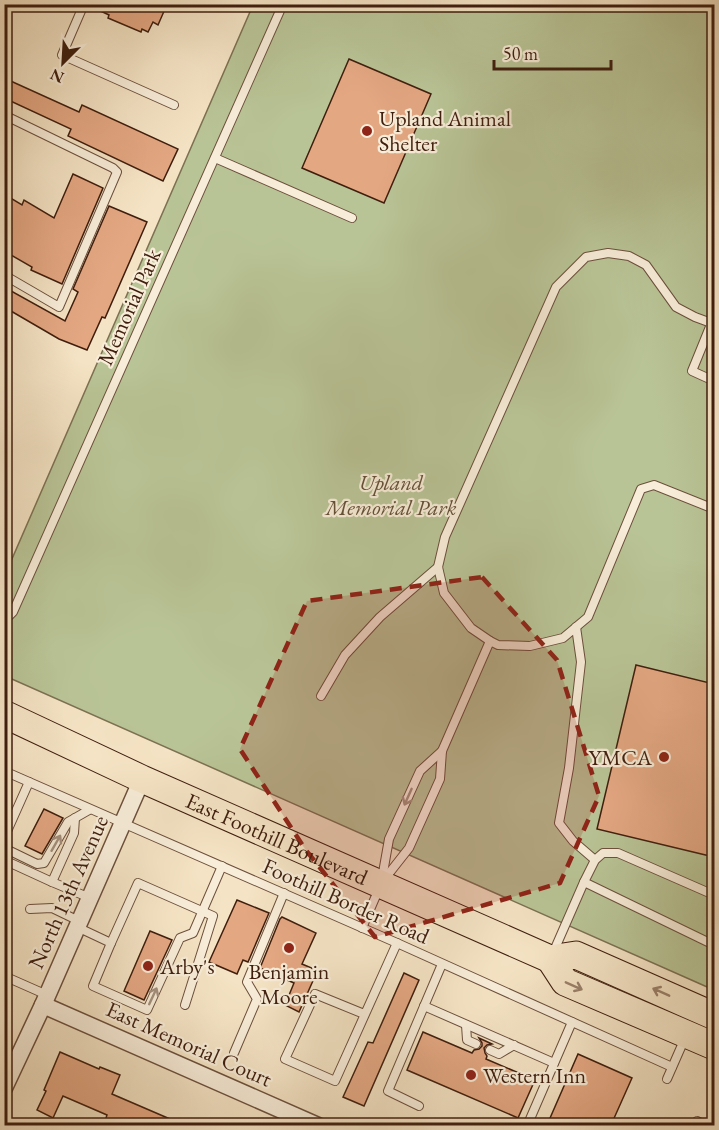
<svg xmlns="http://www.w3.org/2000/svg" width="719" height="1130" viewBox="0 0 719 1130" font-family="'EB Garamond',serif">
<rect width="100%" height="100%" fill="#f4e3c4"/>
<filter id="stains"><feTurbulence type="fractalNoise" baseFrequency=".00333" numOctaves="4"/><feColorMatrix values="0 0 0 0 .2 0 0 0 0 .09 0 0 0 0 .02 0 0 0 .5 -.17"/></filter>
<radialGradient id="worn" r=".72"><stop offset=".6" stop-color="#630" stop-opacity="0"/><stop offset="1" stop-color="#630" stop-opacity=".3"/></radialGradient>
<!-- green -->
<polygon fill="#b9c496" stroke="#7c7152" stroke-width="1.5" points="253,5 714,5 714,990 5,676 5,575"/>
<!-- building -->
<g fill="#e3a782" stroke="#3f1e0e" stroke-width="1.5">
<polygon points="90,4 154,4 165,9 158,25 153,22 148,32 142,29 141,32 108,18 109,15 90,6"/>
<polygon points="349,59 431,94 384,203 302,168"/>
<polygon points="4,78 79,112 82,105 178,149 163,181 68,136 71,129 4,98"/>
<polygon points="73,174 103,188 62,284 31,270 32,267 4,251 4,194 22,205 24,200 54,218"/>
<polygon points="109,206 147,222 105,318 102,317 87,350 59,339 4,307 4,287 65,321 78,292 73,289"/>
<polygon points="636,665 714,684 714,857 597,829"/>
<polygon points="44,809 63,818 42,854 25,846"/>
<polygon points="237,900 269,913 248,962 243,960 237,974 209,962"/>
<polygon points="282,917 316,933 302,964 314,969 316,974 299,1012 285,1005 294,983 260,968 280,919"/>
<polygon points="150,931 172,940 144,1000 124,991"/>
<polygon points="404,973 419,980 364,1106 343,1097 368,1042 373,1043"/>
<polygon points="423,1032 472,1053 474,1050 479,1049 482,1046 482,1043 479,1038 492,1044 487,1045 484,1048 485,1053 487,1056 486,1059 535,1080 518,1118 407,1070"/>
<polygon points="60,1052 99,1069 100,1067 120,1075 112,1094 184,1125 114,1125 105,1121 107,1115 63,1096 53,1118 37,1110 46,1091 44,1090"/>
<polygon points="578,1054 632,1078 611,1125 547,1125"/>
</g>
<g fill="none" stroke-linecap="round" stroke-linejoin="round">
<defs>
<g id="service">
<polyline points="84,4 62,55 174,105"/>
<polyline points="4,115 113,168 117,172 59,307 4,275"/>
<polyline points="215,158 352,218"/>
<polyline points="714,317 692,371 714,381"/>
<polyline points="4,621 13,612 283,4"/>
<polyline points="576,627 581,662 569,768 559,823 573,841 595,860"/>
<polyline points="490,641 498,645 530,646 563,638 588,617 641,489 654,485 714,509"/>
<polyline points="321,696 345,655 380,617 438,567"/>
<polyline points="4,771 397,943 672,1067"/>
<polyline points="4,838 29,782"/>
<polyline points="4,848 37,864 44,863 68,822 89,810"/>
<polyline points="4,860 52,882 90,898"/>
<polyline points="383,881 409,848 440,779 442,751 490,641 471,628 444,593 438,567 445,537 556,287 586,257 608,253 629,256 646,265 676,307 695,317 714,324"/>
<polyline points="52,882 74,833 75,818"/>
<polyline points="584,882 595,860 603,853 618,853 714,895"/>
<polyline points="30,909 52,908 79,921"/>
<polyline points="77,927 111,943 138,883 213,916 185,1005"/>
<polyline points="362,928 381,884 389,839 420,771 442,751"/>
<polyline points="111,943 93,986 147,1010 180,938 193,933 222,866"/>
<polyline points="553,953 584,882 714,945"/>
<polyline points="4,976 47,995"/>
<polyline points="424,1006 554,1063"/>
<polyline points="364,1014 315,994 285,1059 335,1081 397,943"/>
<polyline points="466,1025 467,1040 476,1044"/>
<polyline points="490,1050 499,1054 514,1045"/>
<polyline points="234,1053 257,999 247,982 284,893"/>
<polyline points="667,1079 685,1038"/>
<polyline points="419,1106 388,1091 442,964"/>
<polyline points="527,1126 572,1022"/>
<polyline points="695,1126 697,1121 707,1126"/>
</g>
<g id="minor">
<polyline points="43,1005 318,1126"/>
<polyline points="4,1088 43,1005 142,779"/>
</g>
<g id="primary">
<path id="s1" d="M4,714L142,779L550,959L576,955L714,1016"/>
<polyline points="550,959 565,982 714,1046"/>
</g>
</defs>
<!-- service casing -->
<use href="#service" stroke="#6c4f3c" stroke-width="10"/>
<!-- minor casing -->
<use href="#minor" stroke="#6c4f3c" stroke-width="19"/>
<!-- primary casing -->
<use href="#primary" stroke="#3f1e0e" stroke-width="29"/>
<!-- service -->
<use href="#service" stroke="#f8edd9" stroke-width="8"/>
<!-- minor -->
<use href="#minor" stroke="#f8edd9" stroke-width="16"/>
<!-- primary -->
<use href="#primary" stroke="#f4e3c4" stroke-width="27"/>
</g>
<!-- one-way arrows -->
<defs><path id="oneway-shaft" d="M-6 0H5M1.5-3L5.5 0L1.5 3" fill="none" stroke-width="1.6" stroke-linecap="round" stroke-linejoin="round" transform="scale(1.5)"/></defs>
<g stroke="#a5907e">
<use href="#oneway-shaft" transform="translate(408 797) rotate(114)"/>
<use href="#oneway-shaft" transform="translate(56 843) rotate(-60)"/>
<use href="#oneway-shaft" transform="translate(153 996) rotate(-65)"/>
</g>
<g stroke="#9a8069">
<use href="#oneway-shaft" transform="translate(574 986) rotate(24)"/>
<use href="#oneway-shaft" transform="translate(661 992) rotate(-156)"/>
</g>
<!-- marked area -->
<path fill="#8f2418" fill-opacity="0.2" stroke="#8f2418" stroke-width="4.5" stroke-dasharray="12 8" stroke-linejoin="round" d="M482,577L557,660L599,796L560,883L375,937L305,849L240,749L307,601Z"/>
<!-- markers -->
<g fill="#8f2418" stroke="#f8edd9" stroke-width="2">
<circle cx="367" cy="131" r="6"/>
<circle cx="664" cy="757" r="6"/>
<circle cx="289" cy="948" r="6"/>
<circle cx="148" cy="966" r="6"/>
<circle cx="471" cy="1075" r="6"/>
</g>
<g text-anchor="middle" dominant-baseline="central" stroke-width="4.5" stroke-linejoin="round" paint-order="stroke">
<!-- poi labels -->
<g font-size="22" fill="#3f1e0e" stroke="#f8edd9" text-anchor="start">
<text x="379" y="118">Upland Animal<tspan x="379" dy="25">Shelter</tspan></text>
<text x="652" y="757" text-anchor="end">YMCA</text>
<text x="160" y="966">Arby's</text>
<text x="289" y="971" text-anchor="middle">Benjamin<tspan x="289" dy="25">Moore</tspan></text>
<text x="483" y="1075">Western Inn</text>
</g>
<!-- street labels -->
<g font-size="22" fill="#3f1e0e" stroke="#f8edd9">
<text transform="translate(129 307) rotate(-66)">Memorial Park</text>
<text stroke="none"><textPath href="#s1" startOffset="300">East Foothill Boulevard</textPath></text>
<text transform="translate(68 892) rotate(-66)">North 13th Avenue</text>
<text transform="translate(346 901) rotate(24)">Foothill Border Road</text>
<text transform="translate(189 1044) rotate(24)">East Memorial Court</text>
</g>
<!-- park labels -->
<g font-size="22" font-style="italic" fill="#645037" stroke="#f8edd9">
<text x="391" y="482">Upland<tspan x="391" dy="25">Memorial Park</tspan></text>
</g>
</g>
<!-- margin -->
<rect width="719" height="1130" fill="none" stroke="#f4e3c4" stroke-width="24"/>
<rect x="6" y="6" width="707" height="1118" fill="none" stroke="#3f1e0e" stroke-width="3"/>
<rect x="12" y="12" width="695" height="1106" fill="none" stroke="#3f1e0e" stroke-width="1.5"/>
<!-- north arrow -->
<g transform="translate(63 63) rotate(204)" stroke="#f8edd9" stroke-width="4.5" paint-order="stroke">
<path d="M0-4.5L10 22L0 15L-10 22Z" fill="#3f1e0e"/>
<text y="-9" font-size="16" font-weight="bold" text-anchor="middle" fill="#3f1e0e">N</text>
</g>
<!-- scale -->
<path d="M494 60v9h117v-9" fill="none" stroke="#3f1e0e" stroke-width="3"/>
<text x="503" y="60" font-size="18" fill="#3f1e0e" stroke="#f8edd9" stroke-width="4.5" paint-order="stroke">50 m</text>
<rect width="100%" height="100%" filter="url(#stains)"/>
<rect width="100%" height="100%" fill="url(#worn)"/>
</svg>
